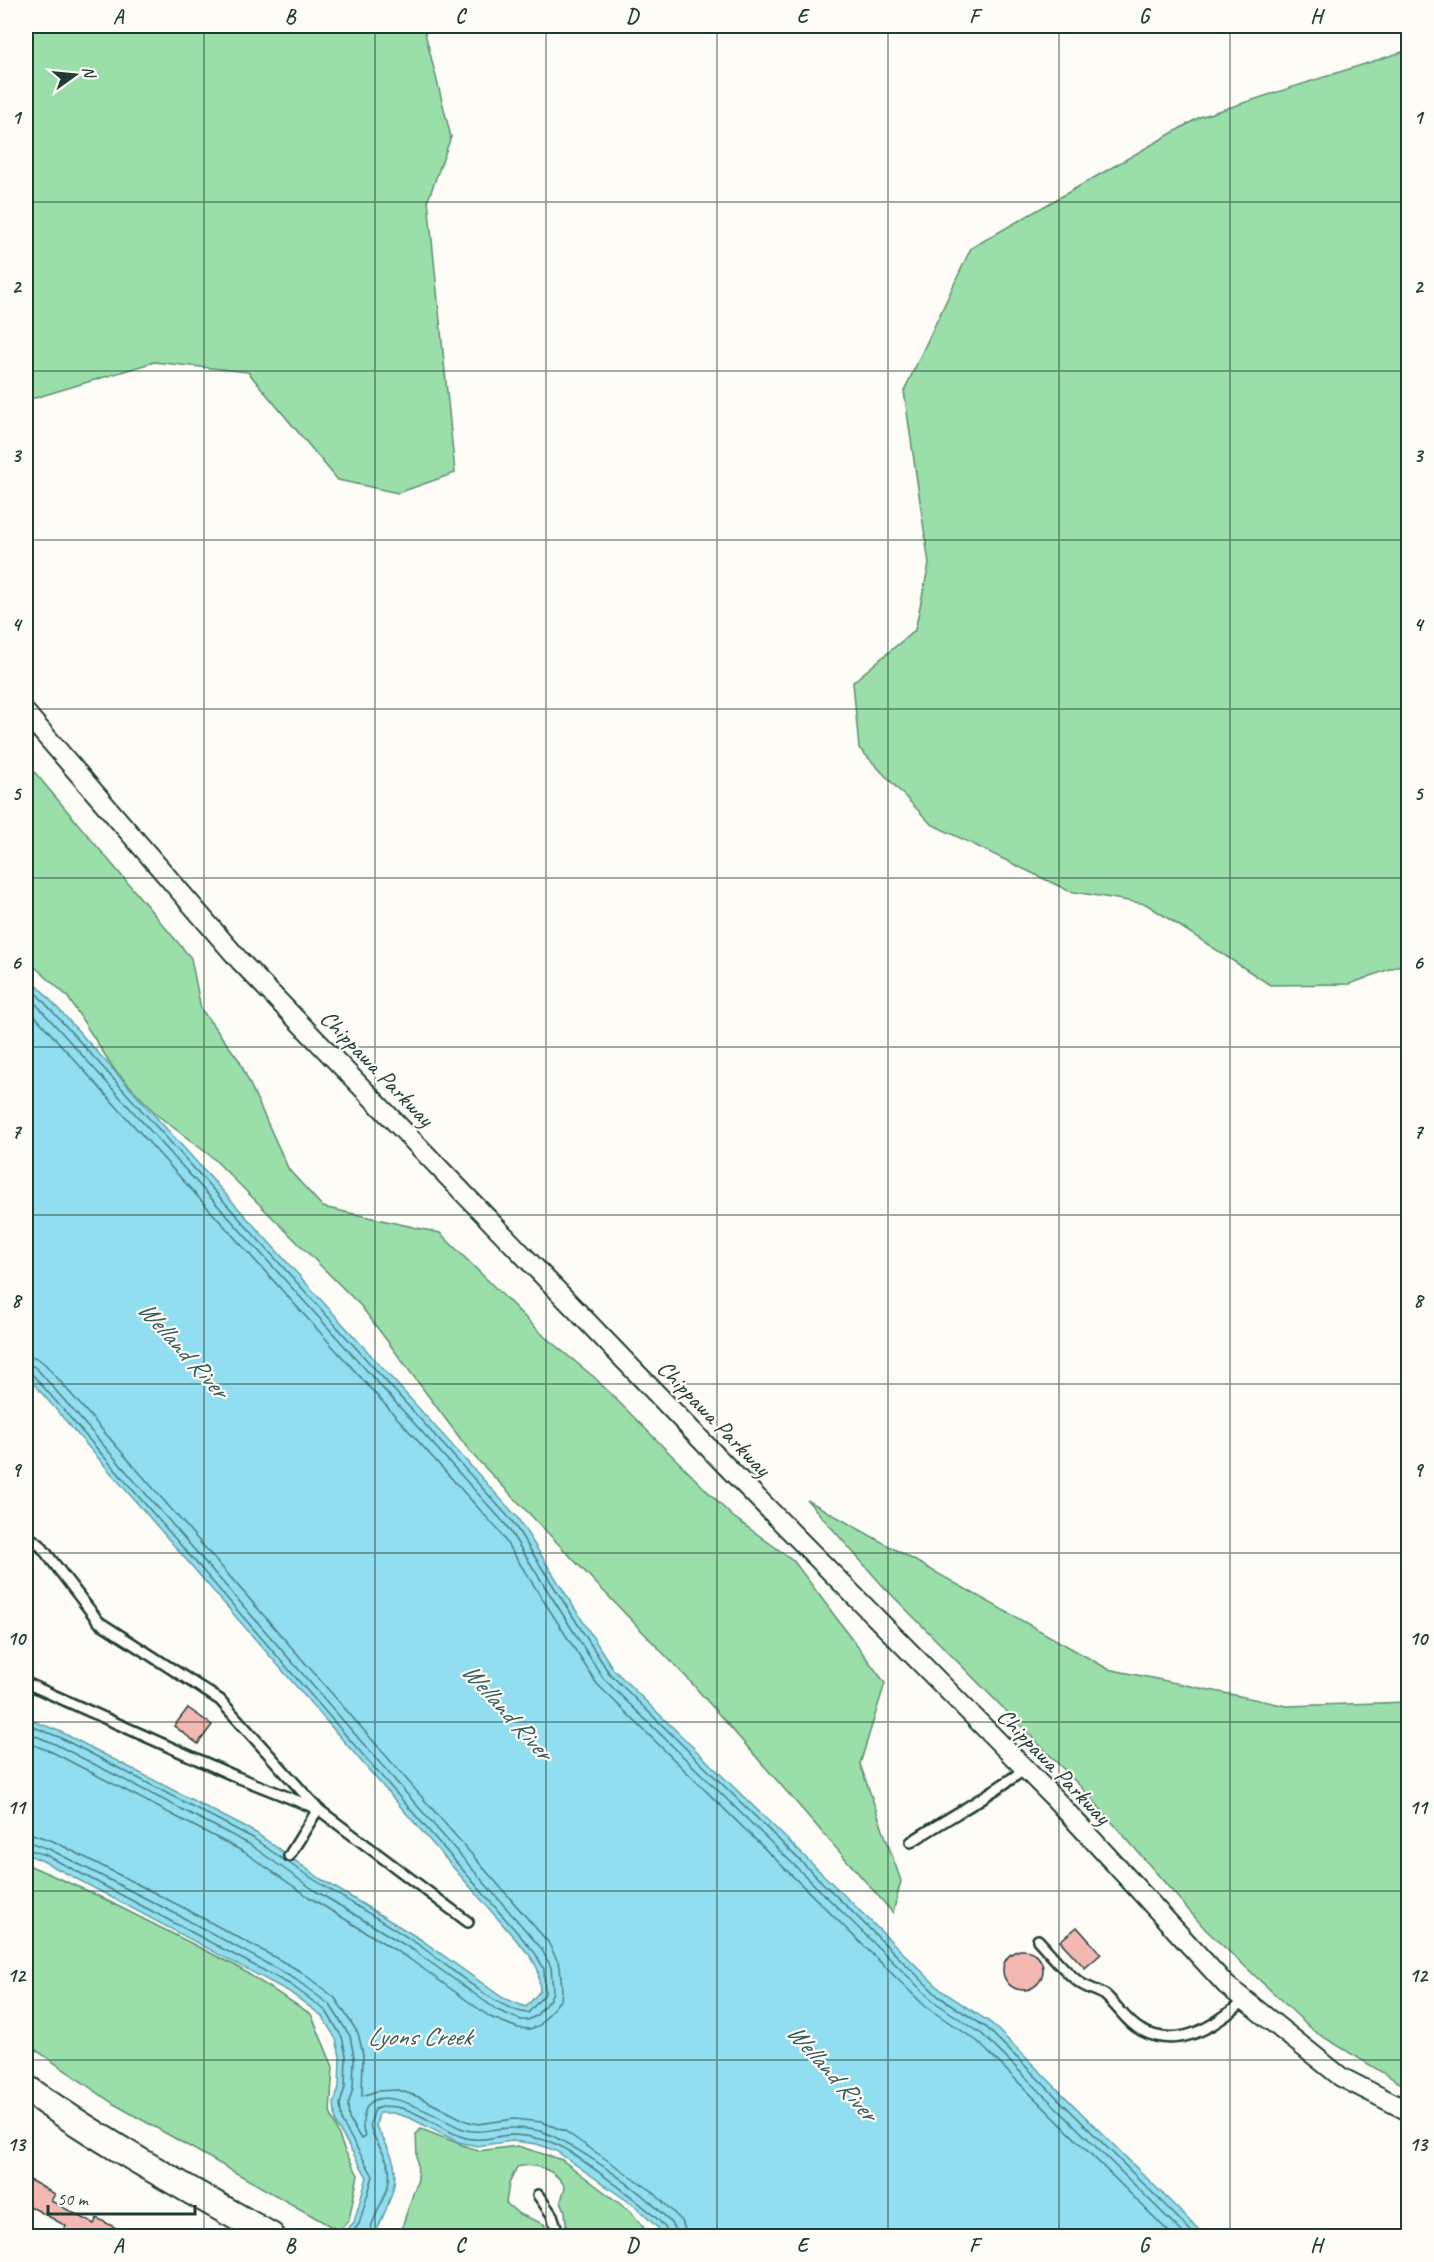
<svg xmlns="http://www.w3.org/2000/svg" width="1434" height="2262" viewBox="0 0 1434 2262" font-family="Caveat,sans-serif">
<rect width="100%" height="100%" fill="#fdfcf7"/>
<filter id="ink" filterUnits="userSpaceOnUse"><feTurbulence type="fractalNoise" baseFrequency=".0167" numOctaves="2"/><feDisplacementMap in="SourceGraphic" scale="12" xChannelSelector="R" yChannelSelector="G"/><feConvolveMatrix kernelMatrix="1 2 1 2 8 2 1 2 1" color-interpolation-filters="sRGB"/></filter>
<g filter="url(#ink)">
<!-- green -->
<g fill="#9adeaa" stroke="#5c8e6f" stroke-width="1.5">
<polygon points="26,26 427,26 424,29 451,137 428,200 455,473 398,493 338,480 248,372 154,362 35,398 26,397"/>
<polygon points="1408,50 1408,962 1350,984 1270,985 1146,904 1069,891 931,824 859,748 853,682 915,630 929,564 904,391 971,248 1200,117"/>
<polygon points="26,762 191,958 201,1009 239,1060 289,1170 323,1207 440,1233 545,1337 594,1377 732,1516 793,1560 885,1683 860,1764 901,1881 893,1913 688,1679 471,1453 361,1306 212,1157 157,1115 114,1069 67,996 26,959"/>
<polygon points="807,1500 1108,1669 1287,1706 1408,1702 1408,2088 1315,2032 1206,1930 1084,1790 882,1585"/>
<polygon points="26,1864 92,1893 236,1966 311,2014 333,2067 330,2112 344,2149 358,2175 349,2220 339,2231 114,2104 26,2043"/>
<path d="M421,2129L478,2151L518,2146L562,2160L632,2213L650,2236H567L565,2211L561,2201L565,2187C556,2170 535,2162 517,2167L509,2184L506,2203L519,2214L544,2224L549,2236H399L418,2179L416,2134Z"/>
</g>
<!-- water -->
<path fill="#90deef" stroke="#639ea4" stroke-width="1.5" d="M26,973L517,1517L613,1669L942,1991L991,2023L1205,2236H666L636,2207L556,2151L537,2144L512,2141L477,2146L458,2142L410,2118L393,2113H379L376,2126C381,2135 387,2145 391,2155C403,2181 385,2210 375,2235L373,2236H341L354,2222L367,2177L336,2124L334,2103L339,2087L340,2056L336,2039L322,2016L288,1991L43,1861L26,1854V1718L61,1732L256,1833L321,1879L420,1939L503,1998L526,2007L540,1991L538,1970L531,1957L26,1375Z"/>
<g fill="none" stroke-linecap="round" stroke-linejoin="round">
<!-- shore -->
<g stroke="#4c7d7f" stroke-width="1.5">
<polyline points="26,982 512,1521 609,1673 938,1996 987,2028 1196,2236"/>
<polyline points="26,993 506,1525 603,1678 933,2001 982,2034 1186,2236"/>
<polyline points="26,1006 499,1531 597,1684 926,2007 977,2041 1173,2236"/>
<polyline points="26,1355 37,1358 45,1364 548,1942 560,1966 562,1990 561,1999 540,2025 530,2029 518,2028 490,2017 408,1958 309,1897 244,1852 52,1752 26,1742"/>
<polyline points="26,1365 33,1366 38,1370 541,1948 551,1967 553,1991 550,1999 536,2016 528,2020 521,2020 497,2010 413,1950 314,1890 249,1844 55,1744 26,1732"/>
<path d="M26,1372L33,1375L535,1953L544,1969L545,1994L528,2013C498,2011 445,1963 419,1945C376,1916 329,1891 286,1861"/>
<polyline points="26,1724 59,1737 253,1838 285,1861"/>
<polyline points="26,1832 53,1841 184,1908 300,1971 335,1998 358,2033 363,2054 362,2096 377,2091 398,2090 419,2097 466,2121 478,2124 514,2119 541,2122 565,2131 652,2191 682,2221 687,2236"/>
<path d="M26,1841L49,1849L180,1916L295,1979L330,2005L350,2036L354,2057L353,2088L348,2105L349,2119L361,2139L365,2137C362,2128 362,2120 365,2111C377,2076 445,2123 463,2129C480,2135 495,2127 513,2128C521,2128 531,2129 540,2131C565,2137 676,2211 677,2236"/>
<polyline points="26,1849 46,1855 291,1985 326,2011 342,2037 346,2055 345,2087 340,2104 342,2122 373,2176 359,2224 349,2236"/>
<path d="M369,2236C372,2213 393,2193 389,2168C386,2152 372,2140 370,2124L375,2109C404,2097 434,2127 460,2136C477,2143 492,2137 509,2135C517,2135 528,2136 536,2138C543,2139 551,2142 558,2145C576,2154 668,2220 670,2236"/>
</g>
</g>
<!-- building -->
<g fill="#f4b8b2" stroke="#1f3d34" stroke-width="1.5">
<polygon points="188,1708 212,1725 198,1744 174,1726"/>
<polygon points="1077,1927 1101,1954 1085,1968 1060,1941"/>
<circle cx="1023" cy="1970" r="20"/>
<polygon points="26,2178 55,2194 51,2201 94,2224 97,2218 131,2236 61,2236 66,2226 26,2204"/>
</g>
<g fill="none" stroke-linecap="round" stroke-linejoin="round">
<defs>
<g id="service">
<polyline points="26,1535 40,1545 99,1622 220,1700 318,1809 289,1856"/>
<polyline points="26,1683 237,1777 318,1809 468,1922"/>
<path d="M911,1842C949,1817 989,1796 1025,1769"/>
<path d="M1038,1940C1051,1954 1064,1971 1080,1983C1087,1988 1097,1990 1105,1995C1117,2005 1127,2023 1141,2030C1180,2051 1216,2025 1245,2000"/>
<polyline points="538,2195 552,2215 559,2236"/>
</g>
<polyline id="minor" points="26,713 240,961 731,1471 1056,1800 1226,1985 1341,2077 1408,2111"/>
<path id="secondary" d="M26,2088C103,2143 188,2189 271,2236"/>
</defs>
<!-- service casing -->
<use href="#service" stroke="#1f3d34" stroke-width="14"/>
<!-- minor casing -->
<use href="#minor" stroke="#1f3d34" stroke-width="22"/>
<!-- secondary casing -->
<use href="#secondary" stroke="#1f3d34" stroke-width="30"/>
<!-- service -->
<use href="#service" stroke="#fdfcf7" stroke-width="9"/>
<!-- minor -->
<use href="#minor" stroke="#fdfcf7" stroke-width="18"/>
<!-- secondary -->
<use href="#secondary" stroke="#fdfcf7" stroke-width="26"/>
</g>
</g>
<!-- grid -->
<path fill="none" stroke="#1f3d34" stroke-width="1.5" stroke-opacity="0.55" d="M204,26V2236M375,26V2236M546,26V2236M717,26V2236M888,26V2236M1059,26V2236M1230,26V2236M26,202H1408M26,371H1408M26,540H1408M26,709H1408M26,878H1408M26,1047H1408M26,1215H1408M26,1384H1408M26,1553H1408M26,1722H1408M26,1891H1408M26,2060H1408"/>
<g text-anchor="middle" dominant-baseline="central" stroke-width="4.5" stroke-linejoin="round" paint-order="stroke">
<!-- street labels -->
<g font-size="24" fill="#1f3d34" stroke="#fdfcf7">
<text transform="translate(377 1068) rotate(46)">Chippawa Parkway</text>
<text transform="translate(714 1418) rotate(46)">Chippawa Parkway</text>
<text transform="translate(1054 1766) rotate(46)">Chippawa Parkway</text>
</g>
<!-- water labels -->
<g font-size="26" font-style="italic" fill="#365d59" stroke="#fdfcf7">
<text transform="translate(183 1349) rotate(48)">Welland River</text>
<text transform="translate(507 1711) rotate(48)">Welland River</text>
<text x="419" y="2036">Lyons Creek</text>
<text transform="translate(832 2072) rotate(48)">Welland River</text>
</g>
</g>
<!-- margin -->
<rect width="1434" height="2262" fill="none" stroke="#fdfcf7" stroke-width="66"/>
<!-- north arrow -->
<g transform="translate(75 75) rotate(75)" stroke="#fdfcf7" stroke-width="4.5" paint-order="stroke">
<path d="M0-4.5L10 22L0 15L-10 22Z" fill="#1f3d34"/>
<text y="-9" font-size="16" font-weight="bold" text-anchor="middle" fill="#1f3d34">N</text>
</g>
<!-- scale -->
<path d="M48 2205v9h147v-9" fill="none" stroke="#1f3d34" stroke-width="3"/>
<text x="57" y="2205" font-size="18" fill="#1f3d34" stroke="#fdfcf7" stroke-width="4.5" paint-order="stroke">50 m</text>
<rect x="33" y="33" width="1368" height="2196" fill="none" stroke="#1f3d34" stroke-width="2"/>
<g font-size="20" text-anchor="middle" font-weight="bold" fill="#1f3d34">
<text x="118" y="23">A</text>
<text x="290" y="23">B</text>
<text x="460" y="23">C</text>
<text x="632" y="23">D</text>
<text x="802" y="23">E</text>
<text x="974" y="23">F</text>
<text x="1144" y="23">G</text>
<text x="1316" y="23">H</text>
<text x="16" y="124">1</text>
<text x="1418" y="124">1</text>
<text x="16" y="293">2</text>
<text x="1418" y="293">2</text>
<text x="16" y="462">3</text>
<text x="1418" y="462">3</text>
<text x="16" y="631">4</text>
<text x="1418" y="631">4</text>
<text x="16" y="800">5</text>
<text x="1418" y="800">5</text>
<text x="16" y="969">6</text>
<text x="1418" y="969">6</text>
<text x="16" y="1138">7</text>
<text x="1418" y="1138">7</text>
<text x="16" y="1307">8</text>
<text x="1418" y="1307">8</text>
<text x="16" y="1476">9</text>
<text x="1418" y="1476">9</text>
<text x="16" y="1645">10</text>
<text x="1418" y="1645">10</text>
<text x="16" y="1814">11</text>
<text x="1418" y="1814">11</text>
<text x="16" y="1982">12</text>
<text x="1418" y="1982">12</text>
<text x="16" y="2151">13</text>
<text x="1418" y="2151">13</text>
<text x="118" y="2252">A</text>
<text x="290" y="2252">B</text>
<text x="460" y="2252">C</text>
<text x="632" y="2252">D</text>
<text x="802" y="2252">E</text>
<text x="974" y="2252">F</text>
<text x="1144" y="2252">G</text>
<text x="1316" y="2252">H</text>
</g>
</svg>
